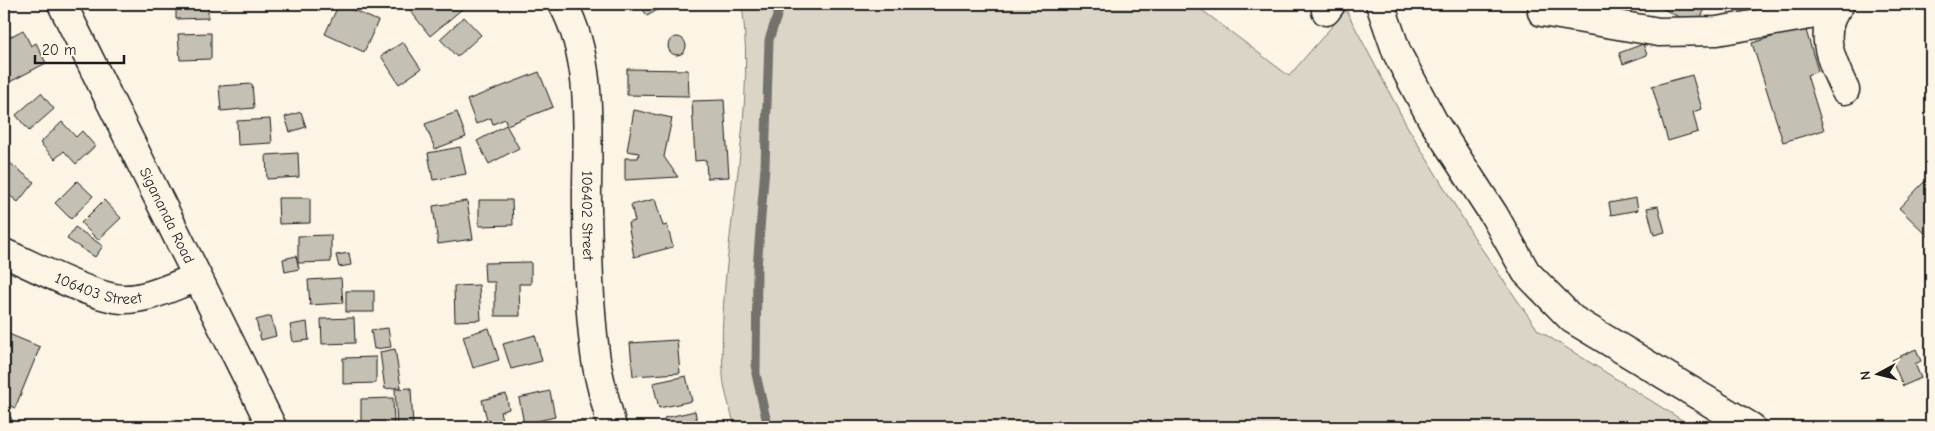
<svg xmlns="http://www.w3.org/2000/svg" width="1935" height="431" viewBox="0 0 1935 431" font-family="'Comic Neue',sans-serif">
<rect width="100%" height="100%" fill="#fcf5e5"/>
<filter id="ink" filterUnits="userSpaceOnUse"><feTurbulence type="fractalNoise" baseFrequency=".02" numOctaves="2"/><feDisplacementMap in="SourceGraphic" scale="10" xChannelSelector="R" yChannelSelector="G"/><feConvolveMatrix kernelMatrix="1 2 1 2 8 2 1 2 1" color-interpolation-filters="sRGB"/></filter>
<g filter="url(#ink)">
<!-- green -->
<path fill="#dbd5c8" stroke="#7c7872" d="M742,4H1194L1289,76L1346,10L1407,126L1477,242L1538,330L1693,427H735C731,411 724,392 723,375C716,251 758,127 742,4Z"/>
<g fill="none" stroke-linecap="round" stroke-linejoin="round">
<!-- stream -->
<polyline stroke="#75726c" stroke-width="9" points="768,427 756,374 757,268 765,167 769,40 781,4"/>
</g>
<!-- building -->
<g fill="#c4c0b3" stroke="#1c1c1c">
<polygon points="176,4 208,4 208,18 176,19"/>
<polygon points="215,4 227,4 227,7 215,6"/>
<polygon points="339,4 378,21 364,52 325,34"/>
<polygon points="350,4 371,4 369,11"/>
<polygon points="405,4 468,4 430,36"/>
<polygon points="640,4 668,4 647,16"/>
<polygon points="1654,4 1708,4 1696,26"/>
<polygon points="464,17 481,35 457,57 440,39"/>
<polygon points="1805,27 1818,71 1807,75 1824,130 1783,142 1752,43"/>
<polygon points="23,30 31,46 36,43 46,63 4,85 4,40"/>
<polygon points="211,33 211,59 180,60 178,34"/>
<circle cx="677" cy="46" r="9"/>
<polygon points="403,42 421,69 399,84 381,56"/>
<polygon points="1643,44 1647,55 1623,64 1619,53"/>
<polygon points="627,69 688,70 689,96 627,95"/>
<polygon points="539,72 553,107 507,125 505,119 493,124 491,118 476,124 467,100"/>
<polygon points="1692,75 1702,109 1693,112 1698,132 1668,141 1652,86"/>
<polygon points="252,84 254,108 221,111 219,86"/>
<polygon points="41,93 54,109 29,131 16,115"/>
<polygon points="724,100 729,177 707,178 706,160 695,161 692,101"/>
<polygon points="634,110 672,118 664,157 678,177 625,180 625,158 638,158 639,153 627,151"/>
<polygon points="301,112 306,127 290,132 285,117"/>
<polygon points="457,112 466,137 435,149 425,124"/>
<polygon points="270,119 272,143 238,145 237,121"/>
<polygon points="62,122 76,137 82,131 95,146 76,164 64,151 55,159 40,143"/>
<polygon points="506,125 519,148 489,164 477,141"/>
<polygon points="460,147 466,174 433,180 428,153"/>
<polygon points="298,153 299,177 267,179 266,155"/>
<polygon points="10,163 34,182 18,202 4,191 4,171"/>
<polygon points="77,181 93,196 71,219 55,203"/>
<polygon points="1924,182 1931,189 1931,239 1899,208"/>
<polygon points="278,198 310,198 310,223 279,224"/>
<polygon points="1636,198 1638,210 1611,215 1609,203"/>
<polygon points="655,199 663,226 667,225 673,247 634,257 628,223 635,221 631,205"/>
<polygon points="104,200 121,218 98,240 81,223"/>
<polygon points="479,200 512,200 513,225 479,226"/>
<polygon points="467,201 473,239 438,244 433,206"/>
<polygon points="1658,206 1665,232 1654,235 1647,208"/>
<polygon points="75,227 103,246 95,257 67,239"/>
<polygon points="331,235 331,262 298,263 298,236"/>
<polygon points="349,253 351,265 339,267 336,255"/>
<polygon points="296,256 299,269 285,272 283,259"/>
<polygon points="531,262 531,284 519,284 520,316 495,316 495,282 485,282 484,263"/>
<polygon points="341,278 343,303 310,305 308,280"/>
<polygon points="479,285 481,320 455,321 454,286"/>
<rect x="346" y="291" width="28" height="21"/>
<polygon points="271,316 276,336 261,340 256,320"/>
<polygon points="354,318 355,343 322,344 321,319"/>
<polygon points="307,322 309,340 293,342 290,325"/>
<polygon points="388,328 391,347 374,349 371,330"/>
<polygon points="489,328 499,360 473,368 463,336"/>
<polygon points="4,332 40,347 15,408 4,403"/>
<polygon points="535,335 542,361 511,369 503,344"/>
<polygon points="677,340 680,373 633,376 630,343"/>
<polygon points="395,349 401,387 385,389 380,352"/>
<polygon points="1916,349 1921,361 1915,364 1921,378 1903,386 1892,360"/>
<polygon points="376,357 376,383 343,384 343,358"/>
<polygon points="686,376 692,401 659,408 653,383"/>
<polygon points="411,388 413,427 397,427 395,389"/>
<polygon points="550,391 555,417 524,424 519,398"/>
<polygon points="506,394 509,409 500,412 504,427 489,427 482,400"/>
<polygon points="393,398 394,424 361,425 361,399"/>
<polygon points="4,406 14,423 7,427 4,427"/>
<polygon points="695,411 698,427 666,427 664,418"/>
<polygon points="584,422 585,427 559,427"/>
<polygon points="558,424 558,427 541,427"/>
</g>
<g fill="none" stroke-linecap="round" stroke-linejoin="round">
<defs>
<g id="minor">
<path id="s1" d="M62,4L272,427"/>
<path id="s2" d="M563,4C596,65 586,142 587,209C588,257 589,306 595,353C598,378 606,403 612,427"/>
<polyline points="1380,4 1397,53 1433,121 1494,215 1526,272 1572,319 1751,427"/>
<path d="M1840,4C1816,31 1832,62 1845,90"/>
<polyline points="1326,11 1331,4"/>
<polyline points="1542,12 1659,32 1717,31 1833,11"/>
<path id="s3" d="M4,253C34,266 92,297 122,299C147,300 173,286 196,278"/>
</g>
</defs>
<!-- minor casing -->
<use href="#minor" stroke="#1c1c1c" stroke-width="31"/>
<!-- minor -->
<use href="#minor" stroke="#fcf5e5" stroke-width="28"/>
</g>
</g>
<g text-anchor="middle" dominant-baseline="central" stroke-width="4.5" stroke-linejoin="round" paint-order="stroke">
<!-- street labels -->
<g font-size="15" fill="#1c1c1c" stroke="#fcf5e5">
<text stroke="none"><textPath href="#s2" startOffset="215">106402 Street</textPath></text>
<text stroke="none"><textPath href="#s1" startOffset="236">Sigananda Road</textPath></text>
<text stroke="none"><textPath href="#s3" startOffset="102">106403 Street</textPath></text>
</g>
</g>
<!-- margin -->
<rect width="1935" height="431" fill="none" stroke="#fcf5e5" stroke-width="20"/>
<rect x="10" y="10" width="1915" height="411" fill="none" stroke="#1c1c1c" stroke-width="2" filter="url(#ink)"/>
<!-- north arrow -->
<g transform="translate(1878 374) rotate(263)" stroke="#fcf5e5" stroke-width="4" paint-order="stroke">
<path d="M0-4L9 19L0 12L-9 19Z" fill="#1c1c1c"/>
<text y="-8" font-size="14" font-weight="bold" text-anchor="middle" fill="#1c1c1c">N</text>
</g>
<!-- scale -->
<path d="M35 55v8h89v-8" fill="none" stroke="#1c1c1c" stroke-width="2.5"/>
<text x="42" y="55" font-size="15" fill="#1c1c1c" stroke="#fcf5e5" stroke-width="4" paint-order="stroke">20 m</text>
</svg>
